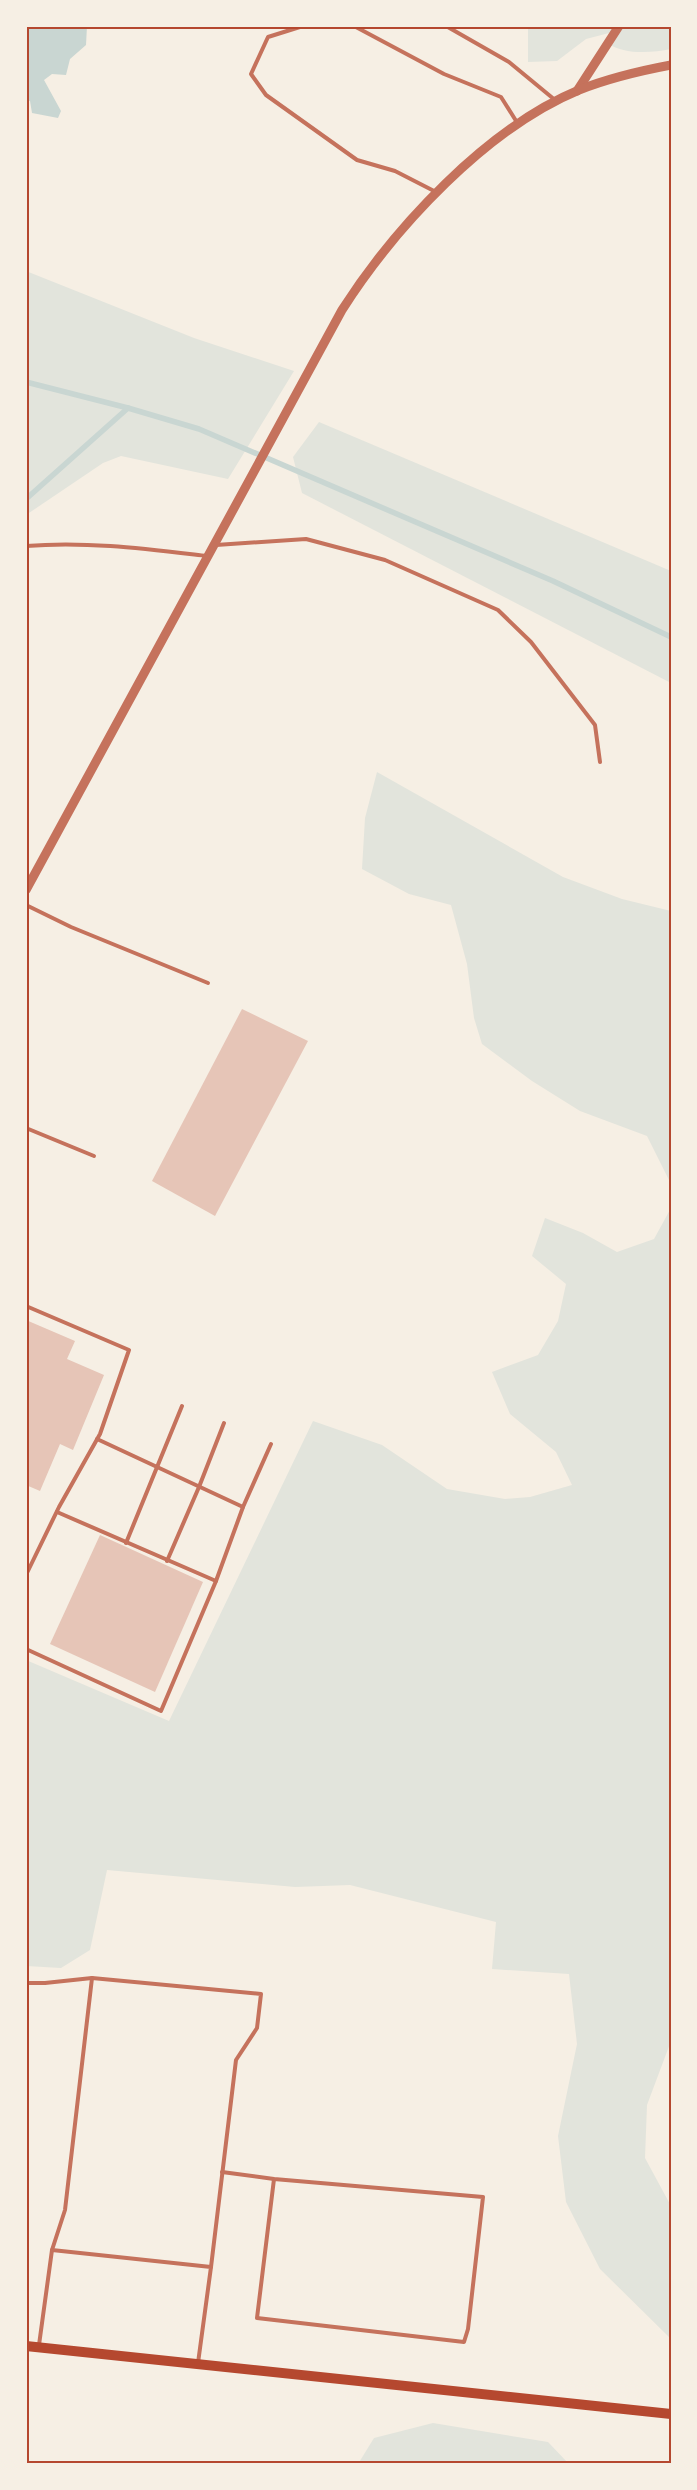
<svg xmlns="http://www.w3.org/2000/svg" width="697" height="2490" viewBox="0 0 697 2490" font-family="'Work Sans',sans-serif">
<rect width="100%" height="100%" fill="#f6efe4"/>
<!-- green -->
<g fill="#e2e4dc">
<path d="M528,26H671V49C651,53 624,55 607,43L613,32L586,39L557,61L528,62Z"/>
<polygon points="26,271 194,338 294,371 228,479 121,456 103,463 26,515"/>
<polygon points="319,422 671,571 671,683 302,493 293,457"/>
<polygon points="377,772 563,877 622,899 671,911 671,1184 647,1136 580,1111 532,1081 482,1044 474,1018 467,964 451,905 409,894 362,869 365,818"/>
<polygon points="671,1208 671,2041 647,2105 645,2158 671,2206 671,2339 600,2269 566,2202 558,2136 577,2044 569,1974 492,1969 496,1922 350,1885 295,1887 107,1870 90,1950 61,1968 26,1966 26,1660 169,1721 313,1421 382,1445 447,1489 505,1499 530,1497 572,1485 556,1452 510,1414 492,1372 538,1355 558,1321 566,1284 532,1256 545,1218 583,1233 617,1252 654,1239"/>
<polygon points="433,2423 548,2442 569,2464 358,2464 374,2438"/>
</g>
<!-- water -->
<polygon fill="#c9d6d2" points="26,26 87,26 86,45 70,59 66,75 52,74 44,80 61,111 58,118 32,113 30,101 26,100"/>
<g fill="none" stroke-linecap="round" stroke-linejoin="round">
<!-- stream -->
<g stroke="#c9d6d2" stroke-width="5.5">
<polyline points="26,382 128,408"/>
<polyline points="26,499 128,408 199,429 553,581 671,637"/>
</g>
</g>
<!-- building -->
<g fill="#e6c5b7">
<polygon points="242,1009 308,1041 215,1216 152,1181"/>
<polygon points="26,1320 75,1341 67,1359 104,1375 73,1450 60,1444 40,1491 26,1485"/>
<polygon points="100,1535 203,1582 155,1692 50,1644"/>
</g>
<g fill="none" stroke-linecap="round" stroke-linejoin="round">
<!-- service -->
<g stroke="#c5725c" stroke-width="4">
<polyline points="303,26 268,37 251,74 266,95 357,160 395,171 436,192"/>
<polyline points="354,26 444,74 501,97 518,124"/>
<polyline points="446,26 509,62 555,100"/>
<polyline points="216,545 306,539 385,560 498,610 531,642 595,725 600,762"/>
<path d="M26,546C87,541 147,549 207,556"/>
<polyline points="26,905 71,927 208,983"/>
<polyline points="26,1128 94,1156"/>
<polyline points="26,1306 129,1350 100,1434 59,1507 26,1575"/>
<polyline points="97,1439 243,1507"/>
<polyline points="57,1512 216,1581"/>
<polyline points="126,1543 182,1406"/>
<polyline points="167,1561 199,1487 224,1423"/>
<polyline points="26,1649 161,1711 216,1581 243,1507 271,1444"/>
<polyline points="26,1983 45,1983 92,1978"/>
<polyline points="222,2172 274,2179 257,2318 464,2342 468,2329 483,2197 274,2179"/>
<polyline points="52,2250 65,2210 92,1978 261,1994 257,2028 236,2060 211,2267"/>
<polyline points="39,2345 52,2250 211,2267 198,2363"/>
</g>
<!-- tertiary -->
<g stroke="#c5725c" stroke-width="9">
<polyline points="577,91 619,26"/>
<path d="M26,890L342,310C395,227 487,128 579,90C609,78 639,71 671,65"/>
</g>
<!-- secondary -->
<polyline stroke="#b5482f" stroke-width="10" points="26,2346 671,2414"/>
</g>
<!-- border -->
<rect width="697" height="2490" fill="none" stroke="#f6efe4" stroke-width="55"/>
<rect x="28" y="28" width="642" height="2434" fill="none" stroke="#b5482f" stroke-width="2"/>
</svg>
